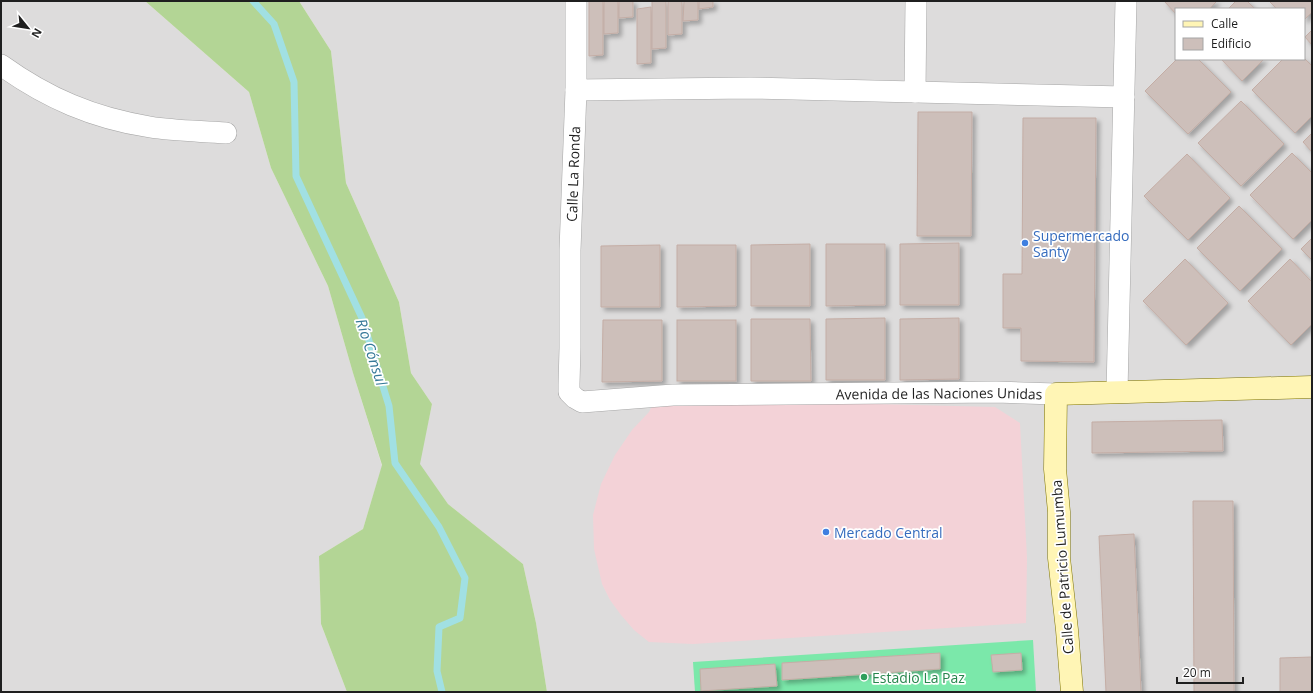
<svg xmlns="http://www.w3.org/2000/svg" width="1313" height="693" viewBox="0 0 1313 693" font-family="'Open Sans',sans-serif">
<defs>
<filter id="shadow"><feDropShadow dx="3.5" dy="3.5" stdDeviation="2" flood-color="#0004"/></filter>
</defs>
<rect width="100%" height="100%" fill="#f1ebe5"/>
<!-- residential -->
<g fill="#dddcdc" fill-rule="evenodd">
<polygon points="1,1 145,1 249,92 271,168 328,286 353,373 382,466 363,529 319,556 321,624 347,692 1,692"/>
<path d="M299,1H1312V692H547L536,623L523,564L448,504L419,464L432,404L411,373L399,302L346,183L331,51ZM1176,9H1304V59H1176Z"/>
</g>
<!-- commercial -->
<polygon fill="#f3d2d7" points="666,399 995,407 1020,423 1027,558 1026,623 693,644 649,642 634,630 621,615 610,600 602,584 594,549 593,515 601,484 615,455 632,430 649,412 653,404"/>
<!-- forest -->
<polygon fill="#b3d595" points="145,1 299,1 331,51 346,183 399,302 411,373 432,404 420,464 448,504 523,564 536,623 547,692 347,692 321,624 319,556 363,529 382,465 353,373 328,286 271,168 249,92"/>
<!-- pitch -->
<polygon fill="#7be8aa" points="1033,640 1036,692 695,692 693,662"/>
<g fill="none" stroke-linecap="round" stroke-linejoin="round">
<!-- stream -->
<polyline stroke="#a1e0e3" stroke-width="7" points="253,1 274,24 294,82 296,176 362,318 389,406 395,463 439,527 465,578 460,618 439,627 437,671 442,692"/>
</g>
<!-- building -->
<g fill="#cdbfba" stroke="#c4ada5" filter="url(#shadow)">
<polygon points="589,1 603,1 603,55 589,56"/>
<polygon points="604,1 618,1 618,33 604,34"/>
<polygon points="619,1 633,1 633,17 619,18"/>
<polygon points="652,1 666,1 666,48 652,49"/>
<polygon points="668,1 682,1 682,34 668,35"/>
<polygon points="684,1 698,1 698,20 683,21"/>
<polygon points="699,1 713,1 713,7 699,9"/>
<polygon points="1164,1 1217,1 1209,9 1176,9 1176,14"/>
<polygon points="1236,1 1247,1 1255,9 1228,9"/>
<polygon points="1269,1 1312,1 1312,12 1304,20 1304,9 1277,9"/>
<polygon points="651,7 651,63 637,64 637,9"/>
<polygon points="1312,30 1312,45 1305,37"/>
<polygon points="1304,58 1312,66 1312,116 1295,133 1252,90 1283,59"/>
<polygon points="1177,59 1198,59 1231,92 1188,134 1145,91"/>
<polygon points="1221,59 1264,59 1242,81"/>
<polygon points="1241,101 1284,144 1241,186 1198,143"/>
<polygon points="918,112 972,112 971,236 917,236"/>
<polygon points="1023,118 1096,118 1094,362 1021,361 1021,328 1003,328 1003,274 1022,274"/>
<polygon points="1312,133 1312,152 1303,142"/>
<polygon points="1292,153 1312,173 1312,220 1293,239 1250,195"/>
<polygon points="1187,154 1230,198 1188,240 1144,196"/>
<polygon points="1239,206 1282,249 1240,291 1197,248"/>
<polygon points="1312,238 1312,260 1301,249"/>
<polygon points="959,243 959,305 900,305 900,244"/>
<polygon points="810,244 810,306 751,306 751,245"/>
<polygon points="826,244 885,244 885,305 826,306"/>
<polygon points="660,245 660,307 601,307 601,246"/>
<polygon points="677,245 736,245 736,306 677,307"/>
<polygon points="1185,259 1228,303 1186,345 1143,301"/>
<polygon points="1290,259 1312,282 1312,324 1291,345 1248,301"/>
<polygon points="885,318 885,380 826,380 826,319"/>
<polygon points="959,318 959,379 900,380 900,319"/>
<polygon points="751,319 810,319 811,381 751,381"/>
<polygon points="603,320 662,320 662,381 602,382"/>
<rect x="677" y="320" width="59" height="61"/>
<polygon points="1222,420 1223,451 1092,453 1092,422"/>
<polygon points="1193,501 1233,501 1234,692 1194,692"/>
<polygon points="1134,534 1141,692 1106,692 1099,536"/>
<polygon points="940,653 940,669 782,680 782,663"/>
<polygon points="1021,653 1022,670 993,672 991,655"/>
<polygon points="1312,657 1312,692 1280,692 1280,658"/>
<polygon points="775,664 777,686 701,691 700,669"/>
</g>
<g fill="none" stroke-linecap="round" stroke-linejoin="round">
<defs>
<g id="street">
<path id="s1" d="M576,1V90L570,250V348L569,384V392L575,398L582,402L673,395L996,392L1056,394"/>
<path d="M1,65C47,98 93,118 150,127C175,131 201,131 226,133"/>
<polyline points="576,90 750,88 1124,97"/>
<polyline points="915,92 916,1"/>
<polyline points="1117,392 1126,1"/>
</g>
<polyline id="secondary" points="1072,692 1067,630 1059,558 1059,512 1055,469 1056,394 1312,387"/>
</defs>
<!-- street casing -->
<use href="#street" stroke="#a6a6a6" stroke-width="22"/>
<!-- secondary casing -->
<use href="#secondary" stroke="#7d7300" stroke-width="23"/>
<!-- street -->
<use href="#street" stroke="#fff" stroke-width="21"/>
<!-- secondary -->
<use href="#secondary" stroke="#fff5b5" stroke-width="22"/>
</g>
<!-- markers -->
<g fill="#3f7fe0" stroke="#fff" stroke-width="1.5">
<circle cx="1025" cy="243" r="4"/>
<circle cx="826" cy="532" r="4"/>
</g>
<circle fill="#2e9e5b" stroke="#fff" stroke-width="1.5" cx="864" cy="677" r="4"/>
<g text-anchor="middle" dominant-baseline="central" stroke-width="3.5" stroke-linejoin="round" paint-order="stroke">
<!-- street labels -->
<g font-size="14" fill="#1f1f1f" stroke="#fff">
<text transform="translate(573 174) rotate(-88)">Calle La Ronda</text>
<text stroke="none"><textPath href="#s1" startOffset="765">Avenida de las Naciones Unidas</textPath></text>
<text transform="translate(1062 567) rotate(-94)">Calle de Patricio Lumumba</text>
</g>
<!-- shop labels -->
<g font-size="14" fill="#366cbe" stroke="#fff" text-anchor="start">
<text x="1033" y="235">Supermercado<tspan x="1033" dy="16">Santy</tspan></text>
<text x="834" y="532">Mercado Central</text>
</g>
<!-- leisure labels -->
<g font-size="14" fill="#27864d" stroke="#fff" text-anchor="start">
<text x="872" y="677">Estadio La Paz</text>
</g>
<!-- water labels -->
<g font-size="15" font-style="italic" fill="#377998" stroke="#fff">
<text transform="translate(372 352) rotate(72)">Río Cónsul</text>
</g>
</g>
<!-- border -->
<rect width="1313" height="693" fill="none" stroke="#1f1f1f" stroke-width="4"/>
<!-- legend -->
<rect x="1175" y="8" width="130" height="52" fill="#ffffff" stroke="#a5a5a5"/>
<rect x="1183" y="21" width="20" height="6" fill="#fff5b5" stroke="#a5a5a5"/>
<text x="1211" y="28" font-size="12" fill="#1f1f1f">Calle</text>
<rect x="1183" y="38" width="20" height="12" fill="#cdbfba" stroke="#a5a5a5"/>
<text x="1211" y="48" font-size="12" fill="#1f1f1f">Edificio</text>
<!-- north arrow -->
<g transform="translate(28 28) rotate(120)" stroke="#ffffff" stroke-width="3" paint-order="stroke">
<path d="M0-3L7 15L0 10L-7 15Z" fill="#1f1f1f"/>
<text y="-6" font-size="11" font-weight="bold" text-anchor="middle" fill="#1f1f1f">N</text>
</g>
<!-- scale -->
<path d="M1177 677v6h66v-6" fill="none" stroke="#1f1f1f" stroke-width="2"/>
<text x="1183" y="677" font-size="12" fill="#1f1f1f" stroke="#ffffff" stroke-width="3" paint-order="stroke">20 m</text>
</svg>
